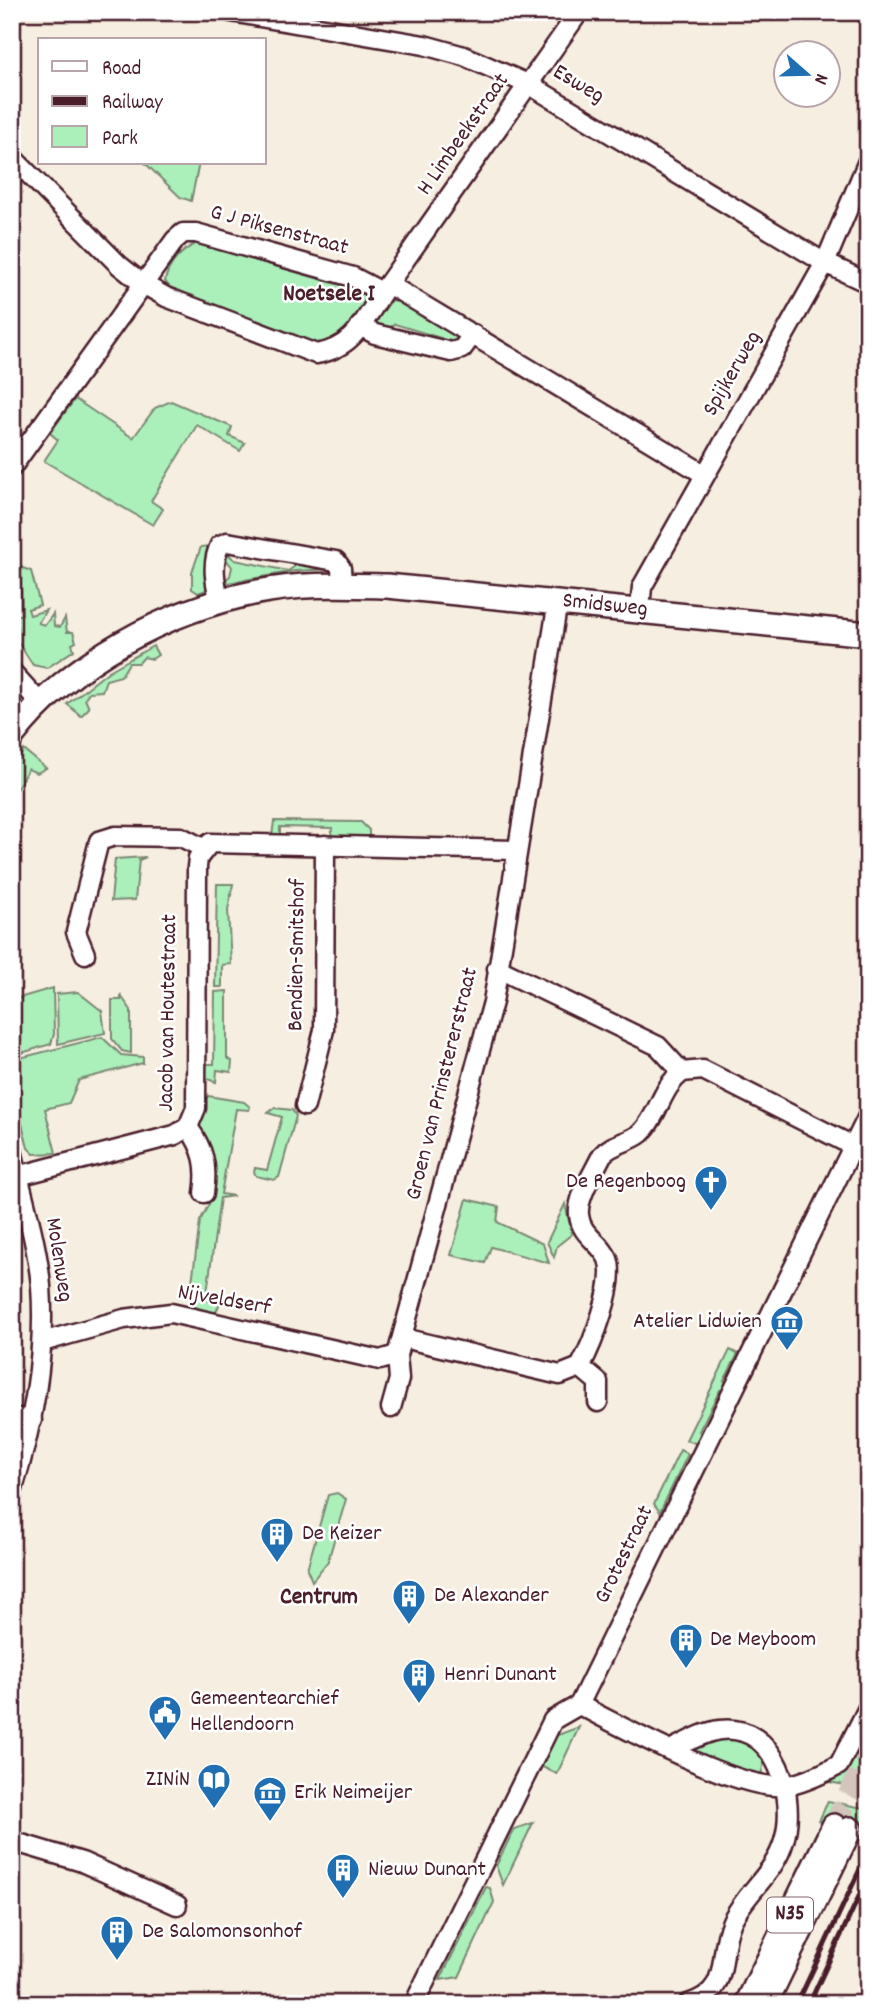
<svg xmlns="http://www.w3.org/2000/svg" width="880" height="2016" viewBox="0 0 880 2016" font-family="Dekko,sans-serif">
<rect width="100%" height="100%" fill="#f6eee0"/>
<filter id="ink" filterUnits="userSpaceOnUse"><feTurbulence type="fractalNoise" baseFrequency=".0143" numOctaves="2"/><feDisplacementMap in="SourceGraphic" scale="14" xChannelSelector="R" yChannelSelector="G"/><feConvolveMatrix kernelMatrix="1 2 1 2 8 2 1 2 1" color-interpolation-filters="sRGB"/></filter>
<g filter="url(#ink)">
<!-- green -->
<g fill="#abf0bb" stroke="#7a8873" stroke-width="2">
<polygon points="145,163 199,163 191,201 180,197"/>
<path d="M197,243L364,292L368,303L342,339L313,349L173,292L165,281C168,264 182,250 197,243Z"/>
<polygon points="396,299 459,333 455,341 443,343 441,338 395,324 387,329 373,325 391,301"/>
<polygon points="75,399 133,438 155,408 171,401 232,427 229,436 245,443 240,451 197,425 151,501 163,509 153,525 44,461 58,440 50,433"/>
<polygon points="210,546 209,589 198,593 192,589 192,572 201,547"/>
<polygon points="229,548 235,550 229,555 235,560 288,571 304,560 332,569 295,571 222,584 221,574 225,580 230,576 232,567 223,555"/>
<polygon points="20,567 31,571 40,605 28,609 30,615 46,610 38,623 45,625 53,614 54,626 60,627 65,618 67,632 73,632 76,642 72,644 74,650 47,668 33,665 16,639 12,617 22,614"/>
<polygon points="153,646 158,655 152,659 144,657 139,663 129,663 121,676 106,680 102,691 89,692 85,699 89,708 81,716 67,704 109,671"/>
<polygon points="24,750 46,768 37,773 28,769 12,797 12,766"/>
<polygon points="274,821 361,822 369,830 369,837 348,836 341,842 331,842 332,828 280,827 280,842 272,836"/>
<polygon points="146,857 139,860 135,900 111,901 115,859"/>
<polygon points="217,884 233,884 228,910 231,964 222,965 222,987 215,987"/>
<polygon points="53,988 54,1034 51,1044 12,1056 12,1000"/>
<polygon points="227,991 227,1058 232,1061 231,1072 217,1070 216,1082 205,1078 202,1064 214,1064 215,992"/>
<polygon points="78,992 102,1011 105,1033 58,1044 57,994"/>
<polygon points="121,996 131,1010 131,1053 122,1051 112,1039 112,1000 121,1000"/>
<polygon points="102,1037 121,1055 143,1057 143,1063 79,1080 69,1103 45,1109 56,1153 34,1154 28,1148 12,1084 12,1060"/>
<polygon points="208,1096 244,1102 250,1107 249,1110 236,1109 221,1194 234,1196 220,1198 206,1300 220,1303 215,1314 189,1305 200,1221 211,1200 215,1170 211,1152 198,1128 204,1100"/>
<polygon points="274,1108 292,1110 296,1116 279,1177 274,1180 256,1176 254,1172 255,1168 267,1170 282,1117 268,1113"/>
<polygon points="467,1199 499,1207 497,1222 543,1244 549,1263 491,1247 485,1263 451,1255"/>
<polygon points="565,1204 572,1234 557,1246 554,1257 547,1242"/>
<polygon points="730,1350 738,1354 724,1381 729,1384 726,1392 720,1390 699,1431 704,1434 698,1444 686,1440"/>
<polygon points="680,1450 688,1454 660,1512 654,1504"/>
<polygon points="337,1493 346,1499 328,1561 312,1581 307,1569 328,1495"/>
<polygon points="868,1720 868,1790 820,1780"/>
<polygon points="579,1727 557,1774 540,1766 555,1736"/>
<path d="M729,1738L753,1746L765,1758L761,1775L751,1776L692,1752C701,1740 714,1739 729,1738Z"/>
<polygon points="828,1801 868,1809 868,1831 819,1821"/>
<polygon points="533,1823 503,1885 496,1866 514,1829"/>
<polygon points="486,1887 490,1888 494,1902 459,1977 440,1980"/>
</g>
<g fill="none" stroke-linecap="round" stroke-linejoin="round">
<!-- major-tunnel -->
<polyline stroke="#d4c5bc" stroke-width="23" stroke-dasharray="23 11" stroke-linecap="butt" points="834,1826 868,1758"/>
<defs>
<g id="minor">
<polyline points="231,12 424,45 464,56 530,85 825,263 868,283"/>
<path d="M12,157L119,265L143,284L166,297L316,354C357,348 366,315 388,284L704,474"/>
<polyline points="388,284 579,12"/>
<polyline points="360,326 375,334 451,352 462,349 473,334"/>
<polyline points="12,467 175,240 183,233 196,233 353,277 382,292"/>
<path d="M220,602C215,583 211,563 220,545L227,542L336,561L341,568L342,585"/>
<polyline points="640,609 642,587 825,263 868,161"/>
<polyline points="12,672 41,704"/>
<polyline points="85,954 76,932 99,841 115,836 181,837 203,848"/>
<polyline points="497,968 658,1046 682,1072"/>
<polyline points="305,1106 324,1030 325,845"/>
<path d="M188,1127C204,1149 208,1166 204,1193"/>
<path d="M12,1150C22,1195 37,1241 41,1286C46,1357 33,1424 12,1492"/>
<polyline points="18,1176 175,1135 188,1127 196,1108 197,867 198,858 210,843 516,850"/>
<path d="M403,1338L560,1375L580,1367C592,1345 617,1283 608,1259C600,1241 581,1236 579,1215C577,1197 594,1172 602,1155C612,1143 629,1143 641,1133C659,1115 661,1088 682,1072L703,1070L853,1146"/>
<polyline points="42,1342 124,1319 171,1313 380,1360 397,1355"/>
<polyline points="580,1367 598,1382 598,1402"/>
<polyline points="391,1408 399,1379 397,1355 493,1002 558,601"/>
<polyline points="12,1417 32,1420"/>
<path d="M579,1705C623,1727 738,1791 784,1786C801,1784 824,1773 839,1765L868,1708"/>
<path d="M670,1750C685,1743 703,1732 720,1730C777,1723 797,1798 784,1841C775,1873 746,1892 732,1921C716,1956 734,1990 688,2004"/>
<polyline points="12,1841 82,1862 177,1905"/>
<polyline points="414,2004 553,1720 579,1705 868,1116"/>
</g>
<g id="major">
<path d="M12,736C70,661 167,610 258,592C300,583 344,585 387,586L868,634"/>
<polyline points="747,2004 834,1826"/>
<polyline points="765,2004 850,1829"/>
</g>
</defs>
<!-- minor casing -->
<use href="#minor" stroke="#4a1f2b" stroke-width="23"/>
<!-- major casing -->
<use href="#major" stroke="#4a1f2b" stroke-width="28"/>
<!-- minor -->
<use href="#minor" stroke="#fff" stroke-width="18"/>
<!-- major -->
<use href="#major" stroke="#fff" stroke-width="23"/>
<!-- rail -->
<g stroke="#4a1f2b" stroke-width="5">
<polyline points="797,2004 868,1852"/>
<polyline points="809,2004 868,1877"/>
</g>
</g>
</g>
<!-- icons -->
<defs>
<symbol id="church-pin" viewBox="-11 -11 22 30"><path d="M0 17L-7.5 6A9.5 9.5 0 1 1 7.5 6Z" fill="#1f6fb2" stroke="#fff"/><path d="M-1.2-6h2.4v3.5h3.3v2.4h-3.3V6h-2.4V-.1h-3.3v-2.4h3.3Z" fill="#fff"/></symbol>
<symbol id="museum-pin" viewBox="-11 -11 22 30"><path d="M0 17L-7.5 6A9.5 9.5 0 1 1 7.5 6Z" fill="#1f6fb2" stroke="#fff"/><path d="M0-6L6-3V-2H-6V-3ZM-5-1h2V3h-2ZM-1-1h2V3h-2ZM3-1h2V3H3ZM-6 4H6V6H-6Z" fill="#fff"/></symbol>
<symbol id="building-pin" viewBox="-11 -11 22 30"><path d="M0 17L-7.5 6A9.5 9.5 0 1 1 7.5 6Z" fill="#1f6fb2" stroke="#fff"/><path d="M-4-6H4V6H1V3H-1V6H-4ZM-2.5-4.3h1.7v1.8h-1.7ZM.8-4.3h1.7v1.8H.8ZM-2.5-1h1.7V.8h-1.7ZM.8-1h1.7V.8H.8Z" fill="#fff"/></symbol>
<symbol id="civic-pin" viewBox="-11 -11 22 30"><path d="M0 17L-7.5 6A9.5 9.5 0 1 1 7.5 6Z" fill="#1f6fb2" stroke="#fff"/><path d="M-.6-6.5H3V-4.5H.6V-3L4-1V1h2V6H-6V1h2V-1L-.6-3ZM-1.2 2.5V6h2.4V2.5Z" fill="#fff"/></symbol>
<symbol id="library-pin" viewBox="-11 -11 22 30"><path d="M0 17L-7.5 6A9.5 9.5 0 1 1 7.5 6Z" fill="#1f6fb2" stroke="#fff"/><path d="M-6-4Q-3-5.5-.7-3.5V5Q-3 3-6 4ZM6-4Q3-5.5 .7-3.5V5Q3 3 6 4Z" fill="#fff"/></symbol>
</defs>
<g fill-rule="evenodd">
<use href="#church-pin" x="692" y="1163" width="38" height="52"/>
<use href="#museum-pin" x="768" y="1303" width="38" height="52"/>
<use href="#building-pin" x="258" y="1515" width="38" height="52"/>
<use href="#building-pin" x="390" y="1577" width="38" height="52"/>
<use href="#building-pin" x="667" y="1621" width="38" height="52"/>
<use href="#building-pin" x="400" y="1656" width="38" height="52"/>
<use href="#civic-pin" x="146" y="1693" width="38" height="52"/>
<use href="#library-pin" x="195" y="1761" width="38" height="52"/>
<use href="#museum-pin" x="251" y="1774" width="38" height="52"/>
<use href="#building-pin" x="324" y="1851" width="38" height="52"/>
<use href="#building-pin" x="98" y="1913" width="38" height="52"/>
</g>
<g text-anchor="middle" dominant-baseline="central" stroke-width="5" stroke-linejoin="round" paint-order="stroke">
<!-- shield labels -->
<rect fill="#fff" stroke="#80626b" stroke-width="2" x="767" y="1897.5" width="46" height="35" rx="5"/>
<g font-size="21" font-weight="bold" fill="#4a1f2b">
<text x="790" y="1915">N35</text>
</g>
<!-- street labels -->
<g font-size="23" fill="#4a1f2b" stroke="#fff">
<text transform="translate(578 85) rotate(31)">Esweg</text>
<text transform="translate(464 135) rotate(-55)">H Limbeekstraat</text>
<text transform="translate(279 231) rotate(15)">G J Piksenstraat</text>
<text transform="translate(733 374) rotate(-60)">Spijkerweg</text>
<text transform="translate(605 606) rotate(6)">Smidsweg</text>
<text transform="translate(298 955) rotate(-89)">Bendien-Smitshof</text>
<text transform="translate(169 1013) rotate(-89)">Jacob van Houtestraat</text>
<text transform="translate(443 1084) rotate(-76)">Groen van Prinstererstraat</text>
<text transform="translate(58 1260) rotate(81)">Molenweg</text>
<text transform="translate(224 1301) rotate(10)">Nijveldserf</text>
<text transform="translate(625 1555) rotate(-64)">Grotestraat</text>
</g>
<!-- poi labels -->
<g font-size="23" fill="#4a1f2b" stroke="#fff" text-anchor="start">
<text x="686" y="1182" text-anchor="end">De Regenboog</text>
<text x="762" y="1322" text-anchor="end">Atelier Lidwien</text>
<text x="302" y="1534">De Keizer</text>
<text x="434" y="1596">De Alexander</text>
<text x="710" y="1640">De Meyboom</text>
<text x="444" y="1675">Henri Dunant</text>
<text x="190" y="1699">Gemeentearchief<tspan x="190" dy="26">Hellendoorn</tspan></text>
<text x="190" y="1780" text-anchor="end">ZINiN</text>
<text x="294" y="1793">Erik Neimeijer</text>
<text x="368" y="1870">Nieuw Dunant</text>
<text x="142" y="1932">De Salomonsonhof</text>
</g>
<!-- neighbourhood labels -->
<g font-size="24" font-weight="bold" fill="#4a1f2b" stroke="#fff">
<text x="329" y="295">Noetsele I</text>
<text x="319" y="1598">Centrum</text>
</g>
</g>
<!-- margin -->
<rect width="880" height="2016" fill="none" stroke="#fff" stroke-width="42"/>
<rect x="21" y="21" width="838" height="1974" fill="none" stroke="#4a1f2b" stroke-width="2.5" filter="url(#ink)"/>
<!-- legend -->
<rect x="38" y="38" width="228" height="126" fill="#ffffff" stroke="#b7a5aa" stroke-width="2"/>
<rect x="52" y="61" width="35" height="10" fill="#ffffff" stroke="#b7a5aa" stroke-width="2"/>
<text x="102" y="74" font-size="21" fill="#4a1f2b">Road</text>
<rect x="52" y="96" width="35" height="10" fill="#4a1f2b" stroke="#b7a5aa" stroke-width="2"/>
<text x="102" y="108" font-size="21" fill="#4a1f2b">Railway</text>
<rect x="52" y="126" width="35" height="21" fill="#abf0bb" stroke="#b7a5aa" stroke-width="2"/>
<text x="102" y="144" font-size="21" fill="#4a1f2b">Park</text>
<!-- north arrow -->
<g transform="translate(807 74) rotate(110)"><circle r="33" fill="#ffffff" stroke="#b7a5aa" stroke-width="2"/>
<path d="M0-5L12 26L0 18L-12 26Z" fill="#1f6fb2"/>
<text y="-10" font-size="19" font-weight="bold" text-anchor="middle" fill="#4a1f2b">N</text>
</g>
</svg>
